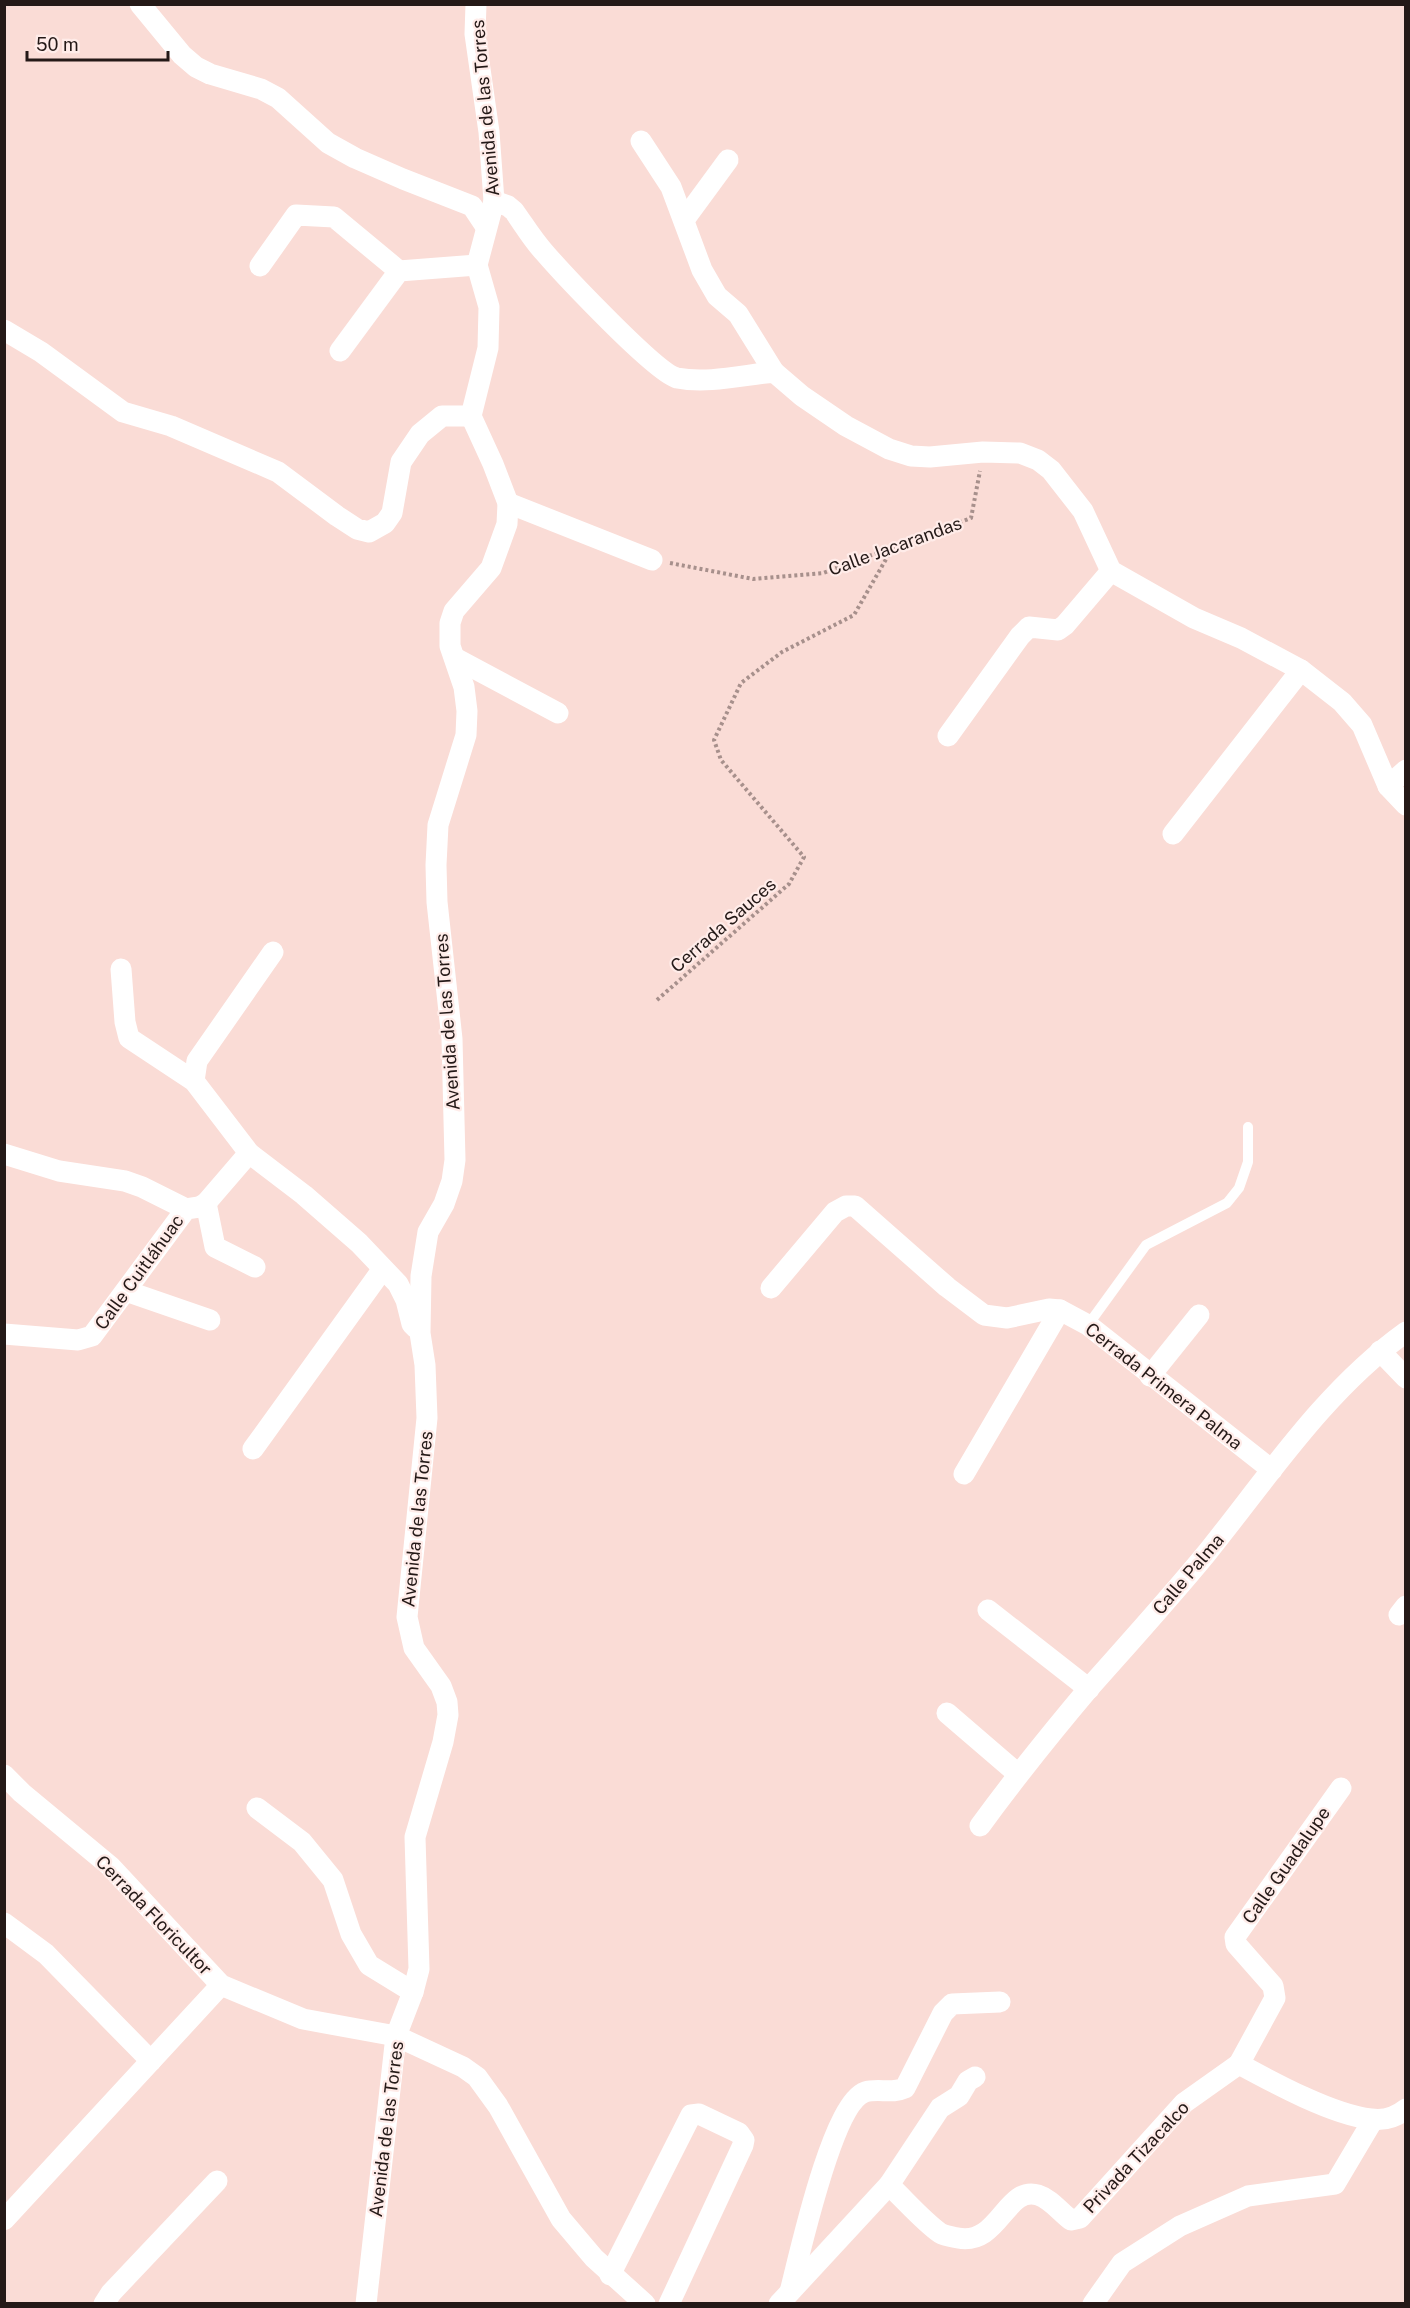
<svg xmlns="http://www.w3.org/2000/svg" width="1410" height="2308" viewBox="0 0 1410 2308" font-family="'Public Sans',sans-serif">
<rect width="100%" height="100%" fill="#fadcd6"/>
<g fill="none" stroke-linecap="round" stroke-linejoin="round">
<!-- path -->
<g stroke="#a7908c" stroke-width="4" stroke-dasharray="3 3" stroke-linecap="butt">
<polyline points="670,563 753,579 823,573 971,518 980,471"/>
<polyline points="657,1000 789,884 804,857 721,760 714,740 741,683 782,652 854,615 893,547"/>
</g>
<!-- service -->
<polyline stroke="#fff" stroke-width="10" points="1088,1325 1146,1245 1227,1203 1239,1188 1248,1162 1248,1127"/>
<!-- minor -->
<g stroke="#fff" stroke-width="21">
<polyline points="140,4 182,55 196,67 210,74 261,89 278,98 328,143 355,158 403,179 472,206 486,227"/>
<polyline points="641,141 671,187 702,270 717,296 738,314 774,372"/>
<path d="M494,201L508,206L514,211C524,225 533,240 544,252C563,274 656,373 677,378C708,384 743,375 774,372L802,396L846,426L889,449L911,456L930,457L983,452L1020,453L1038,460L1051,470L1083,511L1111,571L1194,618L1241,638L1301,670L1342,702L1362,725L1388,786L1406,805"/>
<polyline points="684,220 728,160"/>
<polyline points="260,266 296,215 334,217 399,271"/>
<polyline points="4,330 41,352 123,412 171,426 278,472 337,516 357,529 369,532 385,523 392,513 401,462 420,434 442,416 471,416"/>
<polyline points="340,351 399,271 477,265"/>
<polyline points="508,503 652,560"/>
<polyline points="455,658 558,713"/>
<polyline points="948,736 1020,636 1029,627 1058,630 1065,625 1111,571"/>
<polyline points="1388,786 1406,770"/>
<polyline points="1173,834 1301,670"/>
<polyline points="121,969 125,1022 129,1038 194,1081 249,1153"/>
<polyline points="194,1081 197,1061 273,952"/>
<polyline points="4,1154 59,1171 125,1181 142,1187 186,1209"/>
<polyline points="206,1203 215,1247 255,1267"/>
<polyline points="771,1288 835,1212 846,1206 855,1206 947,1287 984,1315 1007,1318 1049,1309 1060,1310 1088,1325 1272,1470"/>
<polyline points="126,1291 210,1320"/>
<polyline points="4,1334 78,1340 92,1336 186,1209 199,1207 206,1203 249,1153 304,1195 359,1243 398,1284 406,1300 412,1324 416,1328"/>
<polyline points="1380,1351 1406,1378"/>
<polyline points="1150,1376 1199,1315"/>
<polyline points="253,1449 382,1270"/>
<polyline points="964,1474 1060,1310"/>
<polyline points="988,1610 1089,1689"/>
<polyline points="1399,1615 1406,1606"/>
<polyline points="947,1713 1018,1774"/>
<polyline points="4,1775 22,1793 110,1866 221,1985 303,2019 396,2036 463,2067 477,2077 498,2106 561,2219 594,2258 645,2304"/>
<polyline points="257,1808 302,1842 333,1880 351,1934 369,1965 413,1992"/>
<path d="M980,1826C1015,1778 1052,1732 1090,1687C1129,1643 1169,1599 1206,1554C1268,1477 1325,1390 1406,1332"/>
<polyline points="4,1923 46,1954 151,2061"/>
<polyline points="1239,2064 1275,1998 1273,1986 1236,1944 1235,1937 1341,1788"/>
<path d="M889,2185C905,2200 923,2221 940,2233C945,2236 953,2237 958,2238C999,2246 1006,2185 1038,2195C1051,2199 1060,2212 1071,2220L1080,2218L1184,2103L1239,2064C1274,2083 1333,2115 1371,2119C1384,2121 1396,2117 1406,2109"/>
<polyline points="4,2220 221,1985"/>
<polyline points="610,2275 691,2115 699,2114 739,2133 744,2140 743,2145 669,2304"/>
<path d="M790,2292C799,2257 832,2104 865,2092C878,2088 892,2094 905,2088L943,2013L952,2004L1000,2002"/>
<polyline points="104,2304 111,2293 217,2181"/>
<polyline points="366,2304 396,2036 413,1992 419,1969 415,1837 443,1742 448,1715 447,1702 441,1686 414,1648 407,1617 427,1418 425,1365 420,1333 421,1276 428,1232 444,1204 452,1181 455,1160 452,1039 437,902 436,865 438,825 466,735 467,711 464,687 450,646 450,623 454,611 491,568 507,524 508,503 493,464 471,416 488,348 489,307 477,265 494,201 489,132 475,34 476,4"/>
<polyline points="779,2304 889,2185 940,2108 959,2096 968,2081 975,2077"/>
<polyline points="1093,2304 1122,2263 1180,2226 1248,2196 1335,2184 1373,2120"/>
</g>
</g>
<g text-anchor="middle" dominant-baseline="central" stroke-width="4.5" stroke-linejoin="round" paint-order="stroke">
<!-- street labels -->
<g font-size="18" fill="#241917" stroke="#ffece9">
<text transform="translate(485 108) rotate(-95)">Avenida de las Torres</text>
<text transform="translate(895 546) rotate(-20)">Calle Jacarandas</text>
<text transform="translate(723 925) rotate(-41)">Cerrada Sauces</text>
<text transform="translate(447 1022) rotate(-94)">Avenida de las Torres</text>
<text transform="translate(139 1272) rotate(-54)">Calle Cuitláhuac</text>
<text transform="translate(1164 1386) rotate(38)">Cerrada Primera Palma</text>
<text transform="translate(417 1519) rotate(-84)">Avenida de las Torres</text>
<text transform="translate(1188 1574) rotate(-50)">Calle Palma</text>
<text transform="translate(1286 1865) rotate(-55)">Calle Guadalupe</text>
<text transform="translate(154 1915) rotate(46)">Cerrada Floricultor</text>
<text transform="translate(386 2129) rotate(-83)">Avenida de las Torres</text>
<text transform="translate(1136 2157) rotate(-47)">Privada Tizacalco</text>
</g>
</g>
<!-- border -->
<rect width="1410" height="2308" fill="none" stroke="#241917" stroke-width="12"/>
<!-- scale -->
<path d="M27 51v9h141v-9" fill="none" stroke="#241917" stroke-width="3"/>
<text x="36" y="51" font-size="18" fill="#241917" stroke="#ffece9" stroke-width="4.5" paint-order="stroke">50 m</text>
</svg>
